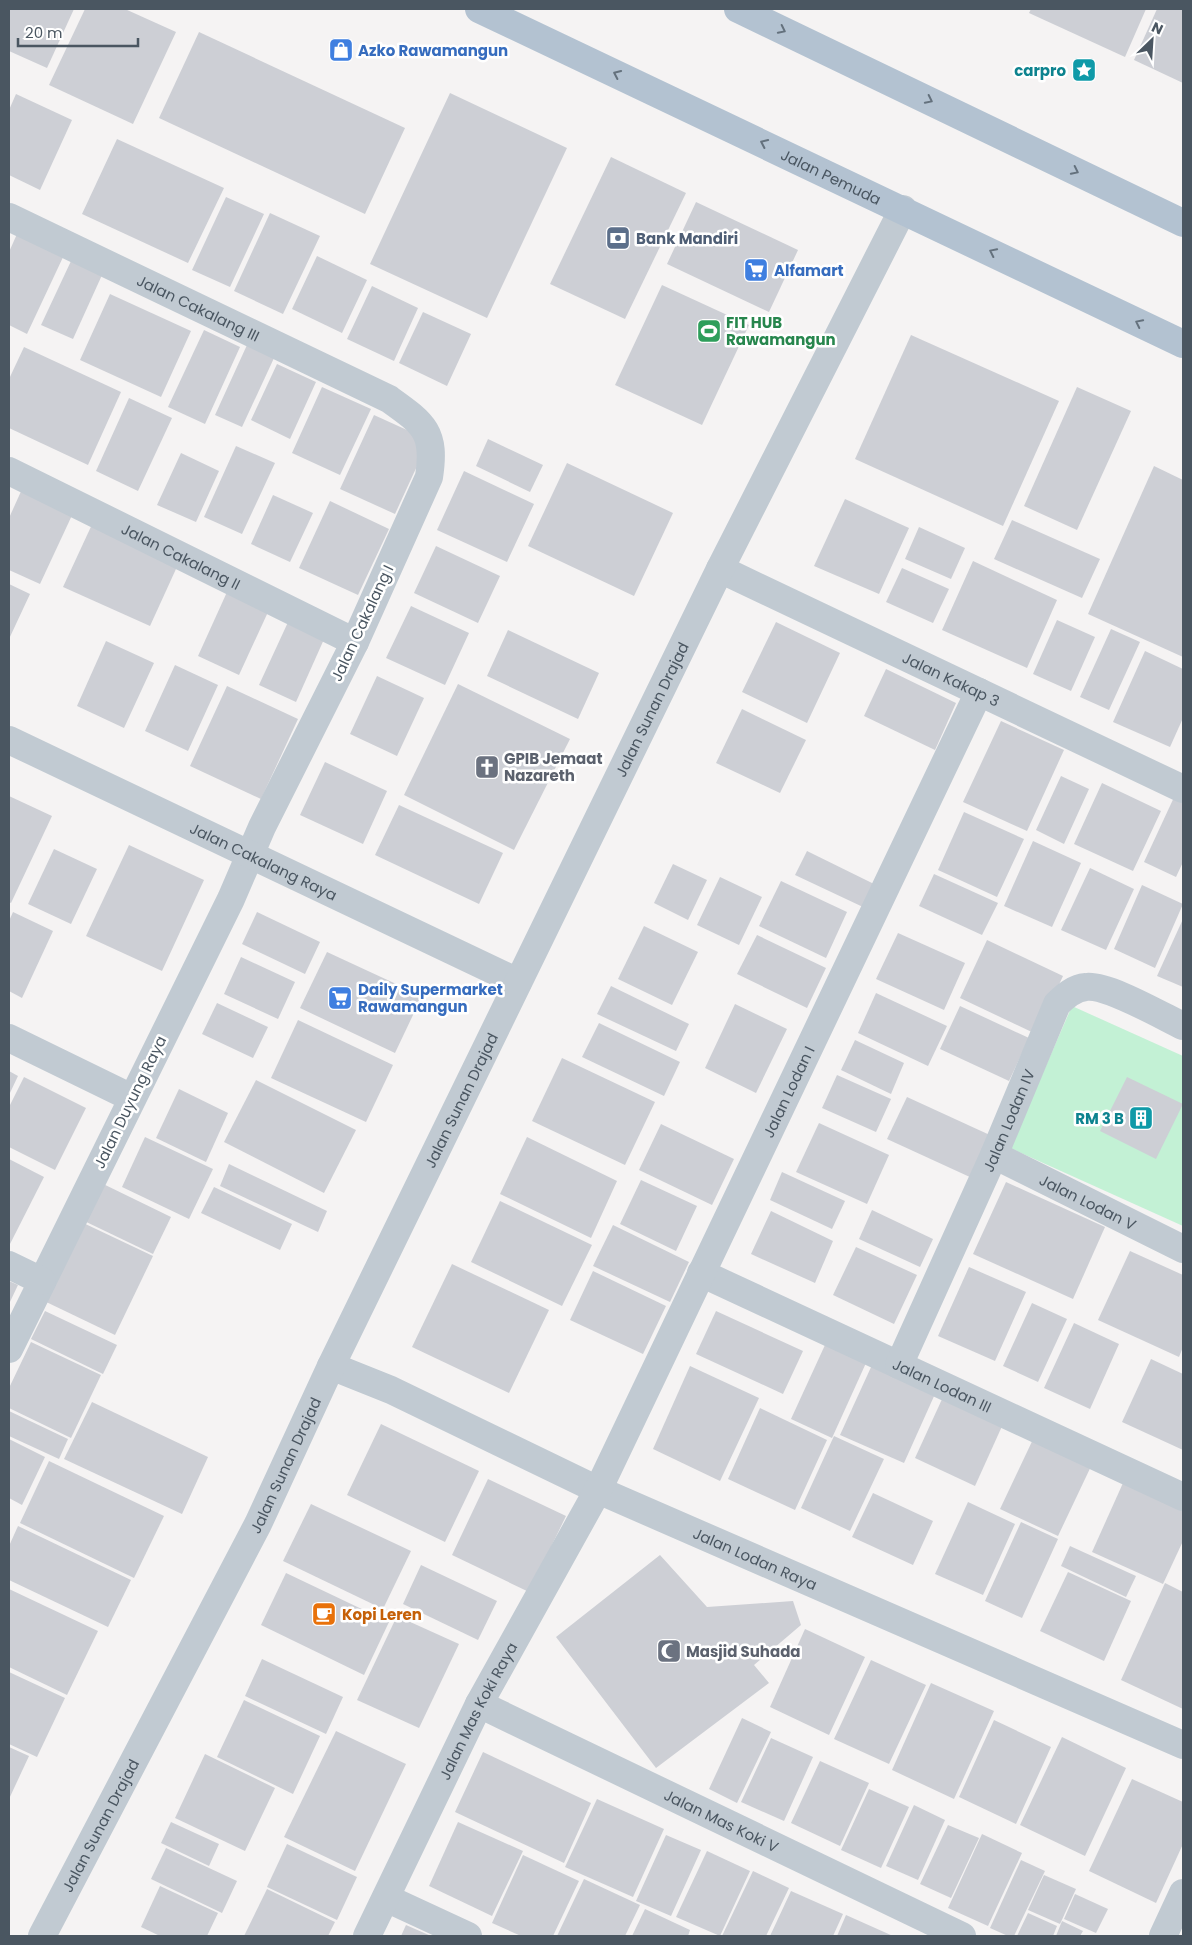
<svg xmlns="http://www.w3.org/2000/svg" width="1192" height="1945" viewBox="0 0 1192 1945" font-family="Poppins,sans-serif">
<rect width="100%" height="100%" fill="#f5f3f3"/>
<!-- green -->
<polygon fill="#c3f1d5" points="1072,1006 1183,1056 1183,1226 1010,1148"/>
<!-- building -->
<g fill="#cdcfd5">
<polygon points="9,9 74,9 47,68 9,51"/>
<polygon points="85,9 125,9 176,32 133,124 49,85"/>
<polygon points="1031,9 1146,9 1125,57 1029,13"/>
<polygon points="1157,9 1183,9 1183,83 1134,60"/>
<polygon points="199,32 405,128 365,214 159,118"/>
<polygon points="450,93 567,148 487,318 370,264"/>
<polygon points="16,94 72,120 40,190 9,175 9,110"/>
<polygon points="117,139 224,188 188,263 82,214"/>
<polygon points="611,157 686,193 625,319 550,284"/>
<polygon points="226,197 264,214 230,287 192,270"/>
<polygon points="696,202 798,250 769,312 667,264"/>
<polygon points="270,213 320,236 283,314 234,291"/>
<polygon points="17,234 64,255 27,334 9,325 9,252"/>
<polygon points="317,256 367,280 342,333 292,309"/>
<polygon points="71,261 102,275 73,339 41,325"/>
<polygon points="662,285 749,325 702,425 615,385"/>
<polygon points="372,286 418,308 394,361 347,339"/>
<polygon points="110,294 191,331 161,397 80,360"/>
<polygon points="423,312 471,334 447,386 399,363"/>
<polygon points="204,330 240,347 205,424 168,407"/>
<polygon points="911,335 1059,401 1003,526 855,459"/>
<polygon points="247,345 274,358 242,427 215,415"/>
<polygon points="24,347 121,392 88,465 9,428 9,379"/>
<polygon points="277,364 316,382 290,439 251,420"/>
<polygon points="322,387 371,409 340,475 292,453"/>
<polygon points="1077,387 1131,411 1077,530 1024,506"/>
<polygon points="129,398 172,418 138,491 96,471"/>
<polygon points="374,415 429,440 395,514 340,489"/>
<polygon points="488,439 543,465 530,492 476,466"/>
<polygon points="236,446 275,463 242,534 204,517"/>
<polygon points="181,453 219,471 196,522 157,505"/>
<polygon points="567,463 673,513 634,596 528,546"/>
<polygon points="1154,466 1183,480 1183,657 1088,614"/>
<polygon points="464,471 534,504 507,562 437,530"/>
<polygon points="23,487 74,511 40,584 9,570 9,518"/>
<polygon points="273,495 313,513 290,562 251,544"/>
<polygon points="845,499 909,528 879,594 814,566"/>
<polygon points="330,501 389,529 358,595 299,568"/>
<polygon points="95,518 181,558 150,626 63,587"/>
<polygon points="1012,520 1100,559 1082,598 994,559"/>
<polygon points="919,527 965,548 951,579 905,559"/>
<polygon points="436,546 500,576 478,623 414,593"/>
<polygon points="973,561 1057,600 1027,668 942,630"/>
<polygon points="902,568 949,589 933,623 886,602"/>
<polygon points="9,584 30,594 9,639"/>
<polygon points="227,592 268,612 239,675 198,656"/>
<polygon points="411,606 469,633 445,685 386,658"/>
<polygon points="289,620 325,637 296,702 259,685"/>
<polygon points="1057,620 1095,637 1071,691 1033,674"/>
<polygon points="776,622 840,653 807,723 742,692"/>
<polygon points="1111,629 1140,642 1109,710 1080,697"/>
<polygon points="508,630 599,673 578,719 487,676"/>
<polygon points="106,641 154,663 124,728 77,706"/>
<polygon points="1145,651 1183,669 1183,718 1170,747 1113,722"/>
<polygon points="175,665 218,685 188,751 145,731"/>
<polygon points="886,669 956,703 935,750 864,716"/>
<polygon points="377,676 424,698 397,756 350,734"/>
<polygon points="458,684 570,739 514,850 404,795"/>
<polygon points="227,686 298,719 261,799 190,766"/>
<polygon points="742,709 806,740 780,793 716,763"/>
<polygon points="1001,721 1064,750 1027,831 963,802"/>
<polygon points="325,762 387,791 363,844 300,815"/>
<polygon points="1061,776 1089,789 1064,844 1036,830"/>
<polygon points="1102,783 1161,811 1133,871 1074,844"/>
<polygon points="1176,793 1183,796 1183,862 1176,877 1144,862"/>
<polygon points="9,796 52,816 11,903 9,902"/>
<polygon points="399,805 503,853 479,904 375,855"/>
<polygon points="964,812 1024,839 997,897 938,870"/>
<polygon points="1033,841 1081,863 1052,927 1004,906"/>
<polygon points="129,845 204,880 162,971 86,936"/>
<polygon points="54,849 97,869 71,924 28,904"/>
<polygon points="807,851 874,884 863,907 795,875"/>
<polygon points="673,864 707,880 688,920 654,903"/>
<polygon points="1090,868 1134,889 1106,950 1061,930"/>
<polygon points="934,874 998,903 982,935 919,906"/>
<polygon points="720,877 762,897 739,945 697,925"/>
<polygon points="781,881 847,912 826,958 759,926"/>
<polygon points="1142,885 1183,904 1155,968 1114,949"/>
<polygon points="13,912 53,931 22,998 9,991 9,921"/>
<polygon points="257,912 320,942 305,974 242,944"/>
<polygon points="1183,919 1183,987 1157,976"/>
<polygon points="644,926 698,952 672,1005 618,979"/>
<polygon points="898,933 965,963 944,1010 876,979"/>
<polygon points="757,935 826,968 807,1008 737,974"/>
<polygon points="987,940 1063,976 1036,1034 960,998"/>
<polygon points="327,952 422,996 395,1053 300,1008"/>
<polygon points="241,957 295,982 278,1019 224,994"/>
<polygon points="611,986 689,1024 676,1051 597,1014"/>
<polygon points="876,993 947,1026 928,1066 858,1033"/>
<polygon points="217,1003 268,1027 253,1058 202,1034"/>
<polygon points="735,1004 787,1029 756,1093 705,1068"/>
<polygon points="960,1006 1029,1038 1009,1081 940,1049"/>
<polygon points="298,1020 393,1065 366,1122 271,1078"/>
<polygon points="599,1023 680,1062 664,1096 582,1057"/>
<polygon points="855,1040 904,1063 891,1094 841,1070"/>
<polygon points="562,1058 655,1102 625,1165 532,1121"/>
<polygon points="9,1071 18,1076 9,1095"/>
<polygon points="837,1075 891,1099 876,1132 822,1108"/>
<polygon points="24,1077 86,1108 55,1170 9,1147 9,1107"/>
<polygon points="1127,1077 1183,1104 1156,1159 1100,1131"/>
<polygon points="256,1080 356,1130 324,1193 224,1142"/>
<polygon points="179,1089 228,1113 206,1162 156,1138"/>
<polygon points="907,1097 992,1136 972,1178 887,1139"/>
<polygon points="819,1123 889,1155 867,1204 796,1172"/>
<polygon points="661,1124 734,1159 712,1205 639,1170"/>
<polygon points="145,1137 213,1169 189,1219 122,1187"/>
<polygon points="527,1137 617,1181 591,1238 500,1194"/>
<polygon points="9,1159 44,1177 9,1246"/>
<polygon points="229,1164 327,1211 318,1232 220,1186"/>
<polygon points="782,1172 845,1201 832,1229 770,1200"/>
<polygon points="95,1180 171,1217 153,1254 78,1218"/>
<polygon points="641,1180 697,1206 676,1251 620,1224"/>
<polygon points="1006,1182 1105,1227 1073,1299 973,1254"/>
<polygon points="214,1187 292,1224 280,1250 201,1213"/>
<polygon points="500,1201 592,1245 562,1306 471,1262"/>
<polygon points="872,1210 933,1239 920,1267 859,1239"/>
<polygon points="771,1211 833,1241 815,1283 751,1254"/>
<polygon points="77,1220 153,1256 115,1335 40,1299"/>
<polygon points="613,1225 689,1262 670,1302 593,1266"/>
<polygon points="856,1247 917,1275 894,1324 833,1295"/>
<polygon points="1130,1251 1183,1275 1183,1347 1179,1357 1098,1320"/>
<polygon points="452,1264 549,1310 509,1393 412,1347"/>
<polygon points="969,1267 1026,1292 995,1361 938,1336"/>
<polygon points="593,1271 666,1306 643,1354 570,1320"/>
<polygon points="9,1281 18,1285 9,1304"/>
<polygon points="1032,1303 1067,1319 1038,1382 1003,1366"/>
<polygon points="45,1311 117,1345 103,1374 31,1339"/>
<polygon points="716,1311 803,1351 783,1394 696,1354"/>
<polygon points="1074,1323 1119,1344 1090,1409 1044,1388"/>
<polygon points="31,1342 101,1375 71,1438 9,1408 9,1388"/>
<polygon points="825,1345 866,1363 832,1438 791,1419"/>
<polygon points="1151,1359 1183,1374 1183,1450 1122,1422"/>
<polygon points="872,1365 935,1394 904,1463 840,1435"/>
<polygon points="690,1366 759,1398 720,1481 653,1449"/>
<polygon points="943,1397 1003,1424 975,1486 915,1458"/>
<polygon points="92,1402 208,1457 182,1514 64,1459"/>
<polygon points="760,1408 827,1440 795,1510 728,1479"/>
<polygon points="9,1411 68,1439 59,1459 9,1436"/>
<polygon points="381,1424 479,1471 445,1542 347,1495"/>
<polygon points="1036,1433 1094,1460 1058,1536 1000,1509"/>
<polygon points="834,1436 884,1459 850,1531 801,1508"/>
<polygon points="9,1439 45,1457 22,1505 9,1498"/>
<polygon points="49,1461 164,1516 134,1578 20,1523"/>
<polygon points="488,1479 566,1516 529,1592 452,1555"/>
<polygon points="1123,1483 1183,1511 1183,1541 1163,1584 1092,1552"/>
<polygon points="873,1493 933,1521 913,1565 852,1537"/>
<polygon points="968,1502 1015,1524 983,1595 935,1574"/>
<polygon points="311,1504 411,1551 383,1609 283,1561"/>
<polygon points="1021,1522 1058,1539 1022,1618 985,1601"/>
<polygon points="18,1526 131,1580 108,1627 9,1580 9,1546"/>
<polygon points="1070,1546 1136,1576 1126,1597 1061,1566"/>
<polygon points="660,1555 707,1607 793,1601 801,1625 754,1665 769,1683 656,1768 556,1637"/>
<polygon points="421,1565 497,1601 478,1640 403,1604"/>
<polygon points="1068,1572 1131,1601 1104,1661 1040,1631"/>
<polygon points="286,1573 389,1622 364,1675 261,1625"/>
<polygon points="1165,1583 1183,1592 1183,1709 1121,1680"/>
<polygon points="9,1589 98,1631 67,1695 9,1667"/>
<polygon points="397,1616 459,1644 419,1728 357,1700"/>
<polygon points="805,1629 865,1657 829,1735 770,1707"/>
<polygon points="262,1659 343,1697 326,1734 245,1696"/>
<polygon points="871,1660 926,1685 889,1764 834,1739"/>
<polygon points="9,1672 65,1698 37,1757 9,1744"/>
<polygon points="931,1683 994,1711 954,1799 892,1770"/>
<polygon points="244,1700 320,1736 293,1794 217,1757"/>
<polygon points="742,1718 771,1732 737,1803 709,1789"/>
<polygon points="994,1720 1051,1747 1016,1824 959,1797"/>
<polygon points="336,1731 406,1764 355,1871 284,1837"/>
<polygon points="1062,1737 1126,1768 1085,1856 1020,1825"/>
<polygon points="771,1738 813,1757 784,1821 741,1802"/>
<polygon points="9,1747 29,1756 9,1799"/>
<polygon points="483,1752 591,1803 564,1863 455,1812"/>
<polygon points="205,1754 275,1788 245,1851 175,1818"/>
<polygon points="820,1761 869,1783 840,1846 791,1823"/>
<polygon points="1132,1779 1183,1802 1183,1844 1156,1903 1089,1871"/>
<polygon points="869,1789 909,1807 881,1868 841,1850"/>
<polygon points="597,1799 664,1829 633,1897 565,1867"/>
<polygon points="914,1805 945,1820 918,1880 886,1866"/>
<polygon points="171,1822 219,1844 209,1866 161,1843"/>
<polygon points="458,1822 523,1851 492,1916 429,1886"/>
<polygon points="948,1825 979,1838 951,1898 920,1884"/>
<polygon points="982,1834 1022,1853 988,1926 948,1908"/>
<polygon points="666,1835 701,1850 671,1916 636,1901"/>
<polygon points="287,1844 357,1877 337,1920 267,1887"/>
<polygon points="166,1848 237,1881 222,1913 151,1879"/>
<polygon points="707,1851 750,1871 720,1936 676,1917"/>
<polygon points="523,1855 579,1881 553,1936 521,1936 492,1923"/>
<polygon points="1021,1860 1045,1871 1014,1936 1008,1936 990,1928"/>
<polygon points="753,1871 789,1888 766,1936 722,1936"/>
<polygon points="1044,1875 1076,1889 1060,1924 1028,1910"/>
<polygon points="584,1879 640,1905 625,1936 557,1936"/>
<polygon points="160,1886 218,1913 207,1936 160,1936 141,1927"/>
<polygon points="267,1889 335,1922 328,1936 244,1936"/>
<polygon points="791,1891 843,1914 833,1936 770,1936"/>
<polygon points="1075,1894 1108,1909 1096,1933 1064,1919"/>
<polygon points="645,1909 690,1930 688,1936 632,1936"/>
<polygon points="1028,1913 1057,1926 1053,1936 1017,1936"/>
<polygon points="846,1915 893,1936 837,1936"/>
<polygon points="1062,1921 1083,1931 1080,1936 1056,1936"/>
<polygon points="406,1925 431,1936 401,1936"/>
</g>
<g fill="none" stroke-linecap="round" stroke-linejoin="round">
<!-- street -->
<g stroke="#c1cad2" stroke-width="28">
<path id="s1" d="M9,217L389,399C424,424 436,432 429,477L355,642L262,827L231,899L9,1349"/>
<path id="s2" d="M9,471L355,642"/>
<path id="s3" d="M720,569L1183,789"/>
<path id="s4" d="M9,740L518,982"/>
<polyline points="9,1038 132,1098"/>
<path id="s5" d="M994,1155L1183,1249"/>
<polyline points="9,1265 42,1281"/>
<path id="s6" d="M701,1273L1183,1497"/>
<path id="s7" d="M899,1365L994,1155L1057,1004C1065,996 1074,988 1086,987C1107,984 1162,1016 1183,1026"/>
<path id="s8" d="M331,1366L391,1390L598,1490L1183,1745"/>
<path id="s9" d="M479,1704L962,1936"/>
<polyline points="386,1898 468,1936"/>
<path id="s10" d="M42,1936L258,1524L331,1366L720,569L903,209"/>
<path id="s11" d="M367,1936L479,1704L598,1490L979,692"/>
<polyline points="1163,1936 1183,1893"/>
</g>
<!-- primary -->
<g stroke="#b3c2d1" stroke-width="28">
<path id="s12" d="M479,9L1183,344"/>
<polyline points="738,9 1183,223"/>
</g>
</g>
<!-- one-way arrows -->
<defs><path id="oneway-chevron" d="M-2-3.5L2.5 0L-2 3.5" fill="none" stroke-width="1.6" stroke-linecap="round" stroke-linejoin="round" transform="scale(1.25)"/></defs>
<g stroke="#64717d">
<use href="#oneway-chevron" transform="translate(782 30) rotate(26)"/>
<use href="#oneway-chevron" transform="translate(617 74) rotate(-155)"/>
<use href="#oneway-chevron" transform="translate(929 100) rotate(26)"/>
<use href="#oneway-chevron" transform="translate(764 143) rotate(-155)"/>
<use href="#oneway-chevron" transform="translate(1075 171) rotate(26)"/>
<use href="#oneway-chevron" transform="translate(993 252) rotate(-154)"/>
<use href="#oneway-chevron" transform="translate(1139 323) rotate(-154)"/>
</g>
<!-- icons -->
<defs>
<symbol id="shop-square" viewBox="-11 -11 22 22"><rect x="-9" y="-9" width="18" height="18" rx="4" fill="#3f7fe0" stroke="#fff"/><path d="M-5-2.5h2.3a2.7 3.5 0 0 1 5.4 0H5L5.5 6h-11ZM-1.5-2.5h3a1.5 2.3 0 0 0-3 0Z" fill="#fff"/></symbol>
<symbol id="sight-square" viewBox="-11 -11 22 22"><rect x="-9" y="-9" width="18" height="18" rx="4" fill="#0f9aa8" stroke="#fff"/><path d="M0-6L1.8-2.2L6-1.7L2.9 1.2L3.7 5.4L0 3.3L-3.7 5.4L-2.9 1.2L-6-1.7L-1.8-2.2Z" fill="#fff"/></symbol>
<symbol id="bank-square" viewBox="-11 -11 22 22"><rect x="-9" y="-9" width="18" height="18" rx="4" fill="#5c6f8a" stroke="#fff"/><path d="M-6-4H6V4H-6ZM0-2.3a2.3 2.3 0 1 0 0 4.6a2.3 2.3 0 1 0 0-4.6Z" fill="#fff"/></symbol>
<symbol id="supermarket-square" viewBox="-11 -11 22 22"><rect x="-9" y="-9" width="18" height="18" rx="4" fill="#3f7fe0" stroke="#fff"/><path d="M-6-5.5h2.5l.6 2H6L4.5 2H-2.5L-4.4-4H-6ZM-1.5 3.2a1.3 1.3 0 1 0 .1 0ZM3 3.2a1.3 1.3 0 1 0 .1 0Z" fill="#fff"/></symbol>
<symbol id="stadium-square" viewBox="-11 -11 22 22"><rect x="-9" y="-9" width="18" height="18" rx="4" fill="#2e9e5b" stroke="#fff"/><path d="M0-5a6.5 5 0 1 0 0 10a6.5 5 0 1 0 0-10ZM-3.5-1.8h7v3.6h-7Z" fill="#fff"/></symbol>
<symbol id="church-square" viewBox="-11 -11 22 22"><rect x="-9" y="-9" width="18" height="18" rx="4" fill="#6b7280" stroke="#fff"/><path d="M-1.2-6h2.4v3.5h3.3v2.4h-3.3V6h-2.4V-.1h-3.3v-2.4h3.3Z" fill="#fff"/></symbol>
<symbol id="building-square" viewBox="-11 -11 22 22"><rect x="-9" y="-9" width="18" height="18" rx="4" fill="#0f9aa8" stroke="#fff"/><path d="M-4-6H4V6H1V3H-1V6H-4ZM-2.5-4.3h1.7v1.8h-1.7ZM.8-4.3h1.7v1.8H.8ZM-2.5-1h1.7V.8h-1.7ZM.8-1h1.7V.8H.8Z" fill="#fff"/></symbol>
<symbol id="cafe-square" viewBox="-11 -11 22 22"><rect x="-9" y="-9" width="18" height="18" rx="4" fill="#e8710a" stroke="#fff"/><path d="M-5.5-4.5H6V0H3Q3 3.5 0 3.5H-2.5Q-5.5 3.5-5.5 0ZM3-3.2v2h1.7v-2ZM-6 4.5H4V6H-6Z" fill="#fff"/></symbol>
<symbol id="mosque-square" viewBox="-11 -11 22 22"><rect x="-9" y="-9" width="18" height="18" rx="4" fill="#6b7280" stroke="#fff"/><path d="M3.5-4.9A6 6 0 1 0 3.5 4.9A5 5 0 1 1 3.5-4.9Z" fill="#fff"/></symbol>
</defs>
<g fill-rule="evenodd">
<use href="#shop-square" x="327" y="36" width="28" height="28"/>
<use href="#sight-square" x="1070" y="56" width="28" height="28"/>
<use href="#bank-square" x="604" y="224" width="28" height="28"/>
<use href="#supermarket-square" x="742" y="256" width="28" height="28"/>
<use href="#stadium-square" x="695" y="317" width="28" height="28"/>
<use href="#church-square" x="473" y="753" width="28" height="28"/>
<use href="#supermarket-square" x="326" y="984" width="28" height="28"/>
<use href="#building-square" x="1127" y="1104" width="28" height="28"/>
<use href="#cafe-square" x="310" y="1600" width="28" height="28"/>
<use href="#mosque-square" x="655" y="1637" width="28" height="28"/>
</g>
<g text-anchor="middle" dominant-baseline="central" stroke-width="5" stroke-linejoin="round" paint-order="stroke">
<!-- shop labels -->
<g font-size="15" font-weight="bold" fill="#366cbe" stroke="#fff" text-anchor="start">
<text x="358" y="50">Azko Rawamangun</text>
<text x="774" y="270">Alfamart</text>
<text x="358" y="989">Daily Supermarket<tspan x="358" dy="17">Rawamangun</tspan></text>
</g>
<!-- culture labels -->
<g font-size="15" font-weight="bold" fill="#0d838f" stroke="#fff" text-anchor="end">
<text x="1066" y="70">carpro</text>
<text x="1124" y="1118">RM 3 B</text>
</g>
<!-- street labels -->
<g font-size="15" fill="#4a5661" stroke="#fff">
<text stroke="none"><textPath href="#s12" startOffset="390">Jalan Pemuda</textPath></text>
<text stroke="none"><textPath href="#s1" startOffset="210">Jalan Cakalang III</textPath></text>
<text stroke="none"><textPath href="#s2" startOffset="192">Jalan Cakalang II</textPath></text>
<text transform="translate(362 623) rotate(-65)">Jalan Cakalang I</text>
<text stroke="none"><textPath href="#s3" startOffset="256">Jalan Kakap 3</textPath></text>
<text stroke="none"><textPath href="#s10" startOffset="1370">Jalan Sunan Drajad</textPath></text>
<text stroke="none"><textPath href="#s4" startOffset="282">Jalan Cakalang Raya</textPath></text>
<text stroke="none"><textPath href="#s11" startOffset="944">Jalan Lodan I</textPath></text>
<text stroke="none"><textPath href="#s10" startOffset="935">Jalan Sunan Drajad</textPath></text>
<text transform="translate(130 1102) rotate(-64)">Jalan Duyung Raya</text>
<text stroke="none"><textPath href="#s7" startOffset="268">Jalan Lodan IV</textPath></text>
<text stroke="none"><textPath href="#s5" startOffset="105">Jalan Lodan V</textPath></text>
<text stroke="none"><textPath href="#s6" startOffset="266">Jalan Lodan III</textPath></text>
<text stroke="none"><textPath href="#s10" startOffset="530">Jalan Sunan Drajad</textPath></text>
<text stroke="none"><textPath href="#s8" startOffset="466">Jalan Lodan Raya</textPath></text>
<text stroke="none"><textPath href="#s11" startOffset="251">Jalan Mas Koki Raya</textPath></text>
<text stroke="none"><textPath href="#s9" startOffset="269">Jalan Mas Koki V</textPath></text>
<text stroke="none"><textPath href="#s10" startOffset="125">Jalan Sunan Drajad</textPath></text>
</g>
<!-- service labels -->
<g font-size="15" font-weight="bold" fill="#4e5e75" stroke="#fff" text-anchor="start">
<text x="636" y="238">Bank Mandiri</text>
</g>
<!-- leisure labels -->
<g font-size="15" font-weight="bold" fill="#27864d" stroke="#fff" text-anchor="start">
<text x="726" y="322">FIT HUB<tspan x="726" dy="17">Rawamangun</tspan></text>
</g>
<!-- worship labels -->
<g font-size="15" font-weight="bold" fill="#5b616d" stroke="#fff" text-anchor="start">
<text x="504" y="758">GPIB Jemaat<tspan x="504" dy="17">Nazareth</tspan></text>
<text x="686" y="1651">Masjid Suhada</text>
</g>
<!-- food labels -->
<g font-size="15" font-weight="bold" fill="#c56008" stroke="#fff" text-anchor="start">
<text x="342" y="1614">Kopi Leren</text>
</g>
</g>
<!-- border -->
<rect width="1192" height="1945" fill="none" stroke="#4a5661" stroke-width="20"/>
<!-- north arrow -->
<g transform="translate(1152 40) rotate(25)" stroke="#ffffff" stroke-width="4" paint-order="stroke">
<path d="M0-4L9 19L0 12L-9 19Z" fill="#4a5661"/>
<text y="-8" font-size="14" font-weight="bold" text-anchor="middle" fill="#4a5661">N</text>
</g>
<!-- scale -->
<path d="M18 38v8h120v-8" fill="none" stroke="#4a5661" stroke-width="2.5"/>
<text x="25" y="38" font-size="15" fill="#4a5661" stroke="#ffffff" stroke-width="4" paint-order="stroke">20 m</text>
</svg>
